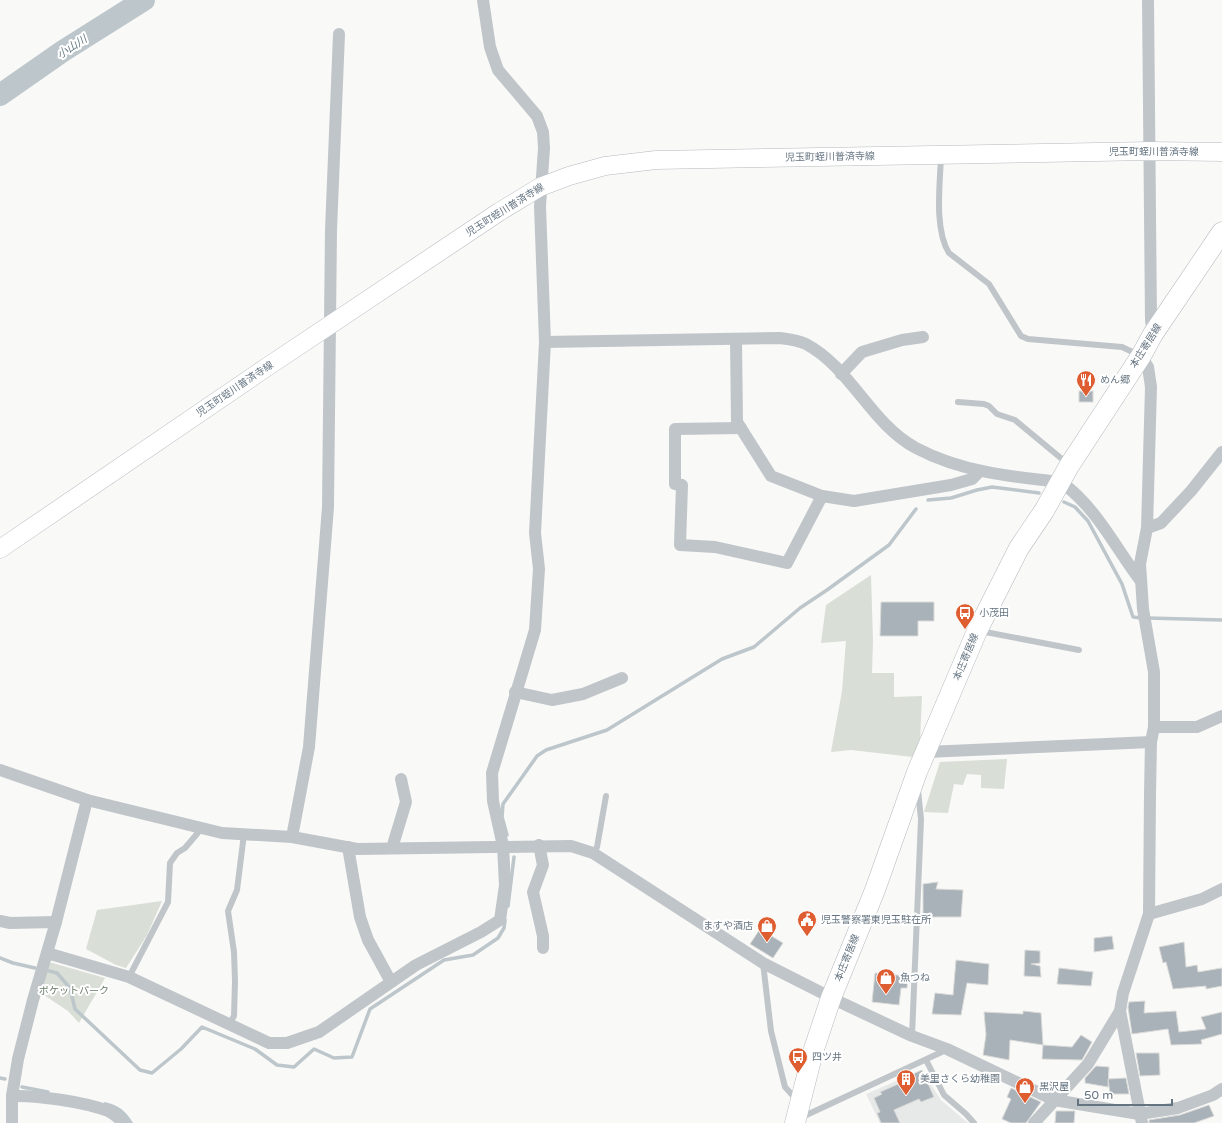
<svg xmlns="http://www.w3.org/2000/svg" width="1222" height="1123" viewBox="0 0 1222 1123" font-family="'Varela Round','Noto Sans JP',sans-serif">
<rect width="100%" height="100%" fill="#f9f9f7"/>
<!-- built -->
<polygon fill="#e7e8e8" points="922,1070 941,1100 968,1123 880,1123 866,1094"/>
<!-- green -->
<g fill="#d9ded6">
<polygon points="871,575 873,641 872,673 894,673 894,697 922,696 920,741 913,757 851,750 831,752 842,691 846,641 821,643 826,605"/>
<polygon points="1007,759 1004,789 981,788 981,775 967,774 963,785 954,784 948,813 924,812 940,762"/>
<polygon points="162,901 147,935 126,968 116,965 86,949 97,910"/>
<polygon points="49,962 105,978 79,1023 68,1011 41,993"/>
</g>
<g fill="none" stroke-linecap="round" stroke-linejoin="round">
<!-- stream -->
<g stroke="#bcc6cb" stroke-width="3.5">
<polyline points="928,500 951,498 977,490 992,487 1039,493"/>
<polyline points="1064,502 1075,507 1088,521 1122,584 1133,617 1141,618"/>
<polyline points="1148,618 1222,620"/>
<polyline points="507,835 502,817 503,804 537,756 546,750 607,730 722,659 754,647 800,608 827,590 889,545 916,509"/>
<polyline points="508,906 514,857"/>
<polyline points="0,958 13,963 35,968"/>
<polyline points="49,971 57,973 70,988 75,1009 140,1070 152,1073 181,1049 202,1027 255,1049 277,1065 294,1067 314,1049 334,1058 352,1057 370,1009 444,960 473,955 498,938 504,928 505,920"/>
<polyline points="0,1078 5,1079"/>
<polyline points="22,1087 48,1092"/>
<path d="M105,1104C118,1107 124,1112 131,1123"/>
</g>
<!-- river -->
<polyline stroke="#bcc6cb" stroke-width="22" points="0,95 63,51 144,0"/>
</g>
<!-- building -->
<g fill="#a9b2b8" stroke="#dbdbd9">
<rect x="1079" y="391" width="14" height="11"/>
<polygon points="881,602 934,602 934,621 918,621 918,636 880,636"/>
<polygon points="938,882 936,889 963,890 961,917 923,917 923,884"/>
<polygon points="760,929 783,943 773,958 750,944"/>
<polygon points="1112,936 1114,949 1094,952 1094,938"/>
<polygon points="1184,942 1186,967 1197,965 1198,972 1222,968 1222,986 1206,989 1206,986 1173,989 1166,962 1163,963 1159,947"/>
<polygon points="1025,950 1040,951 1040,963 1031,964 1040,966 1041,977 1024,976"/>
<polygon points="956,960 989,964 988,985 967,983 961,1015 932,1014 935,993 953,995"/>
<polygon points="1059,968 1093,972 1091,986 1057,984"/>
<polygon points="875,973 908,976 907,988 901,988 899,1005 872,1002"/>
<polygon points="1145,1001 1144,1013 1176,1011 1179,1032 1206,1029 1201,1017 1222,1012 1222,1034 1201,1040 1202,1044 1171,1045 1168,1029 1132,1034 1128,1007 1129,1002"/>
<polygon points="1023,1011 1041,1013 1043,1045 1010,1040 1009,1060 983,1055 986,1035 984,1012 1023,1014"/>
<polygon points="1081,1035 1092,1042 1082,1060 1042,1059 1043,1045 1072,1047"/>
<polygon points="1136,1053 1159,1053 1160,1075 1140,1076"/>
<polygon points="1096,1066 1109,1067 1108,1087 1085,1083 1085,1078"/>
<polygon points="922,1070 934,1097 921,1102 919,1099 894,1110 900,1123 881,1123 877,1113 880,1112 874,1098 882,1094 880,1092 914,1077 913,1074"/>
<polygon points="1126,1078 1129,1094 1110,1094 1108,1079"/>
<polygon points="1011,1088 1041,1102 1026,1123 1011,1123 1002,1119 1011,1099 1007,1097"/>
<polygon points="1209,1105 1214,1116 1194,1123 1149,1123 1149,1120 1180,1115"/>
<polygon points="1056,1111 1075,1111 1074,1123 1055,1123"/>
</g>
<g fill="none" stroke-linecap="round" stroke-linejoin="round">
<defs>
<polyline id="secondary" points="0,549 267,367 499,212 540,187 569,176 605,166 656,160 1150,151 1222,152"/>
<polyline id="primary" points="795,1123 813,1052 831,998 875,890 917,772 977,631 1019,548 1044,511 1069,466 1141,356 1153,334 1222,232"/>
</defs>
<!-- secondary casing -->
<use href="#secondary" stroke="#b5babf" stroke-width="19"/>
<!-- primary casing -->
<use href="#primary" stroke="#b4b9bd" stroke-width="21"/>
<!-- service -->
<g stroke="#c0c5c9" stroke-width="6">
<path d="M941,157C940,184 934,229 949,253L989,284L1021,336L1028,339L1122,347L1139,355"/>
<polyline points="958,402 984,404 989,406 997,414 1015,420 1068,464"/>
<polyline points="980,631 1079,650"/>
<polyline points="593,853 597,847 606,796"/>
<polyline points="763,963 771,1031 785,1087 796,1099"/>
<polyline points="129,977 168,902 170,863 177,853 185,848 202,828"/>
<polyline points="230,1023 234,1016 235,981 234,952 228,911 237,890 244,834"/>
<polyline points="912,1036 921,819 918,790"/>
<polyline points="926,1060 944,1095 966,1114 974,1123"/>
<polyline points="800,1118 946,1050"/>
</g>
<!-- minor -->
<g stroke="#c0c5c9" stroke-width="12">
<polyline points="1148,0 1151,320 1153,334"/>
<polyline points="736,339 737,422 771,476 822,496 854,501 951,485 972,479 980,471"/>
<path d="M545,342L780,338C788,339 798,340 806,344C851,368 871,424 916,448C961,472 1012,477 1061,482C1096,507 1115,547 1140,580"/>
<polyline points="841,374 862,352 902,340 923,337"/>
<polyline points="741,428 675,429 675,484 682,485 680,545 715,547 787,563 822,496"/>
<polyline points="1147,528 1161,523 1191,491 1222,452"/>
<polyline points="515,692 552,700 583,694 622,678"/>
<polyline points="1154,727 1197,727 1222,716"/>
<polyline points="926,752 1151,742"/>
<polyline points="0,770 87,800 222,833 292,837 357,849 571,846 593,853 763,963 844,1004 912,1036 947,1049 1054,1100 1139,1114 1178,1108 1213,1095 1222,1089"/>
<polyline points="292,837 309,747 328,507 331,230 339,34"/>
<polyline points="539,845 543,865 533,892 543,936 543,948"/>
<polyline points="348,847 360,917 368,940 391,982"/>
<polyline points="392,848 406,802 401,779"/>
<polyline points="1149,914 1202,899 1222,889"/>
<polyline points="0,921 10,923 56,922"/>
<polyline points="47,953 129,977 269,1043 287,1043 319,1032 416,965 481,932 500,920 505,885 503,846 493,801 492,773 535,630 539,569 535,533 545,342 540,206 544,148 543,132 537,116 498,70 490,47 483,0"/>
<polyline points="1120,1011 1142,1123"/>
<path d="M12,1096C37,1095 85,1102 108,1111C114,1114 119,1118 123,1123"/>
<polyline points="12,1123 12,1096 18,1059 33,1000 56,922 87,800"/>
<polyline points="1034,1123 1088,1064 1120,1011 1123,993 1149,914 1150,794 1151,742 1154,727 1154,672 1143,609 1140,564 1147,528 1151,387 1148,367 1141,356"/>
</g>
<!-- secondary -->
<use href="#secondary" stroke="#fff" stroke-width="18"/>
<!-- primary -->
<use href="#primary" stroke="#fff" stroke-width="20"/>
</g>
<!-- icons -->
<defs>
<symbol id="restaurant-pin" viewBox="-11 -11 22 30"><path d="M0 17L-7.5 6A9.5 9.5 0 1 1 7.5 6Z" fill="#df5e31" stroke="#fff"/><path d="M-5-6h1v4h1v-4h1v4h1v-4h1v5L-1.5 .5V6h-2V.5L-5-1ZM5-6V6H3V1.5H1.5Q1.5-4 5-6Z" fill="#fff"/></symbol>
<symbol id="bus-pin" viewBox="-11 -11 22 30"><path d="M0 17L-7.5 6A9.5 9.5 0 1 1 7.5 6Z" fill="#df5e31" stroke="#fff"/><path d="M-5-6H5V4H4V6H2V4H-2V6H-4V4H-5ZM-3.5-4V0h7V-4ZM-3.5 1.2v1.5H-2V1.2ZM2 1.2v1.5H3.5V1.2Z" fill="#fff"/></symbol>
<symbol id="civic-pin" viewBox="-11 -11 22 30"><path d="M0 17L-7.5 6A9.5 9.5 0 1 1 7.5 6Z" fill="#df5e31" stroke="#fff"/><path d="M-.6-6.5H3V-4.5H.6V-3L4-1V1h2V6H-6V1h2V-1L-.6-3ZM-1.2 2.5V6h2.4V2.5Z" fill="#fff"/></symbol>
<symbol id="shop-pin" viewBox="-11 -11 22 30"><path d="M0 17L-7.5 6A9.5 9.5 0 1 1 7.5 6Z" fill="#df5e31" stroke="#fff"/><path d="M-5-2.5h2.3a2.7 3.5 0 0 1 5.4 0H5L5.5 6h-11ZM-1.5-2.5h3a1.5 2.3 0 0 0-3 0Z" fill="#fff"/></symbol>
<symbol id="building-pin" viewBox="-11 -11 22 30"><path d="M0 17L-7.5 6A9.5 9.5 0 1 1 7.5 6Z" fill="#df5e31" stroke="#fff"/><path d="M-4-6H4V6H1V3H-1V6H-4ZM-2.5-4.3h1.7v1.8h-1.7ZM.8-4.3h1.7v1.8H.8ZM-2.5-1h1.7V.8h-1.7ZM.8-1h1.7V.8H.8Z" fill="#fff"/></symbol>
</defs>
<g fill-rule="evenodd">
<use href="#restaurant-pin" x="1075" y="369" width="22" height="30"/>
<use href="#bus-pin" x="954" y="602" width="22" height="30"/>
<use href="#civic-pin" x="796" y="909" width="22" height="30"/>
<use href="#shop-pin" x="756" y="915" width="22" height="30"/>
<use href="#shop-pin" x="875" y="967" width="22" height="30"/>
<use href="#bus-pin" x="787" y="1046" width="22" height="30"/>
<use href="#building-pin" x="895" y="1068" width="22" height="30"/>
<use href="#shop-pin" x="1014" y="1076" width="22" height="30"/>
</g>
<g text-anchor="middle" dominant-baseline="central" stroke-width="4" stroke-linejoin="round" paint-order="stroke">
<!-- street labels -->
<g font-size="10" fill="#657481" stroke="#fff">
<text x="1154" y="152">児玉町蛭川普済寺線</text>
<text transform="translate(830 157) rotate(-1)">児玉町蛭川普済寺線</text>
<text transform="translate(505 210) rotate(-32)">児玉町蛭川普済寺線</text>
<text transform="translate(1146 346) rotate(-58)">本庄寄居線</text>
<text transform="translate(235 389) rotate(-34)">児玉町蛭川普済寺線</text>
<text transform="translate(966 657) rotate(-67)">本庄寄居線</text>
<text transform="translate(847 958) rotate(-68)">本庄寄居線</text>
</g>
<!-- poi labels -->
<g font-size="10" fill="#657481" stroke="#fff" text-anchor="start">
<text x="1100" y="380">めん郷</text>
<text x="979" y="613">小茂田</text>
<text x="821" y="920">児玉警察署東児玉駐在所</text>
<text x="753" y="926" text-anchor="end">ますや酒店</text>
<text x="900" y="978">魚つね</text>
<text x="812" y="1057">四ツ井</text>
<text x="920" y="1079">美里さくら幼稚園</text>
<text x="1039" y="1087">黒沢屋</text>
</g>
<!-- park labels -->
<g font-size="10" fill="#677964" stroke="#fff">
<text x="74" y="991">ポケットパーク</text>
</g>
<!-- water labels -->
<g font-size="11" font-style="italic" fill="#657a82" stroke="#fff">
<text transform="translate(72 47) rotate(-33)">小山川</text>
</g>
</g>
<!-- scale -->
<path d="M1078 1099v6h94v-6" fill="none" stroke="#657481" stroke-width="2"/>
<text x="1084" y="1099" font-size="12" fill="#657481" stroke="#ffffff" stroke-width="3" paint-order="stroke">50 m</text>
</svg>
